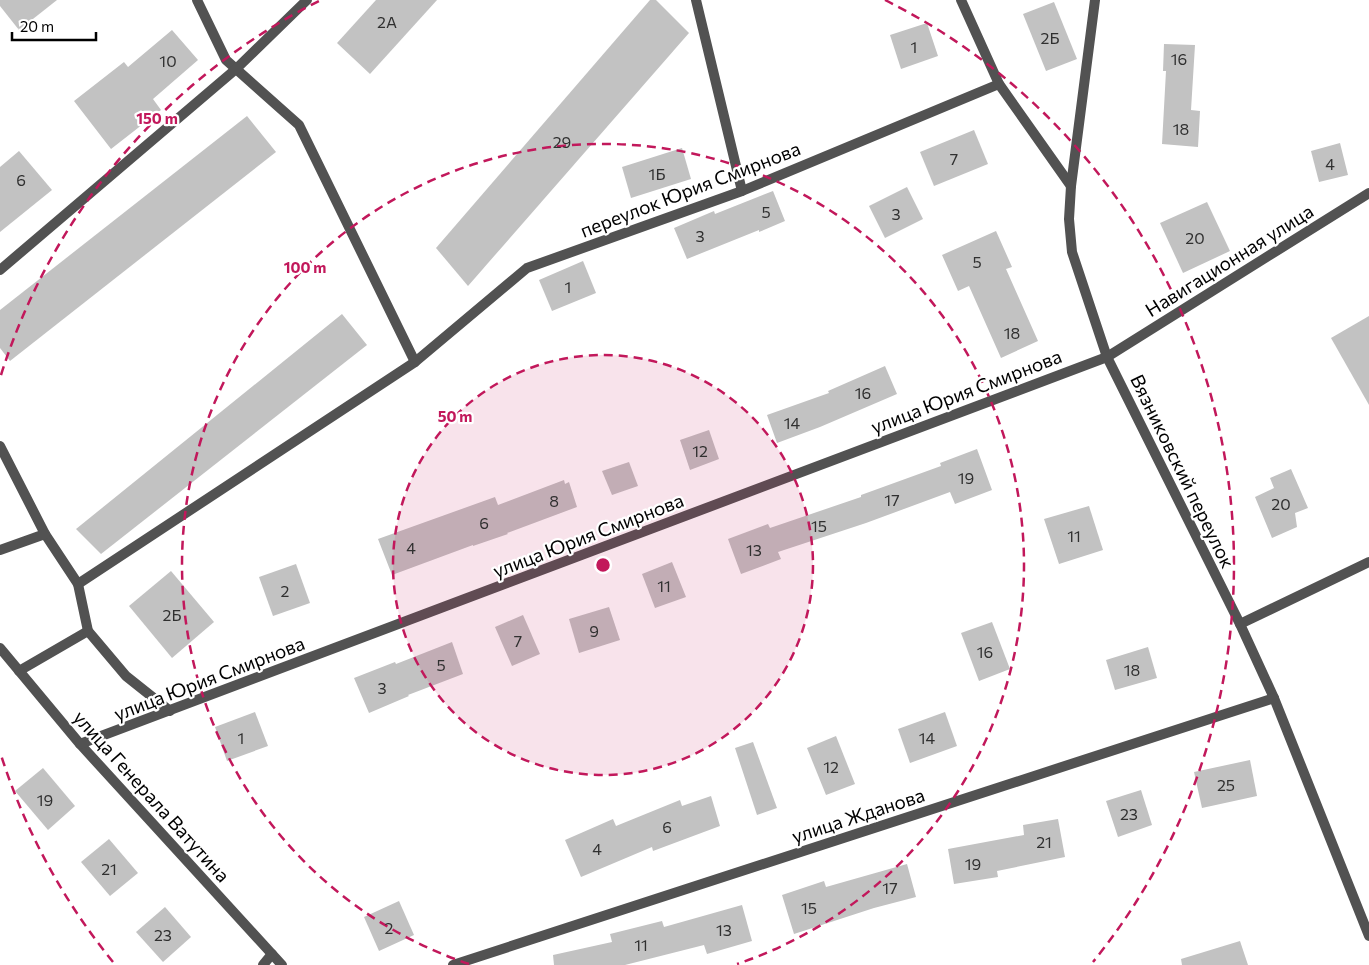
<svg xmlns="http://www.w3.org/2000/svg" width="1369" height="965" viewBox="0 0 1369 965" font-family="Commissioner,sans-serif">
<rect width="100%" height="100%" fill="#fff"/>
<!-- building -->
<g fill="#c2c2c2">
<polygon points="0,0 57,0 19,30 0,6"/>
<polygon points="376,0 437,0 370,74 337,43"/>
<polygon points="650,0 656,0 689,33 468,286 436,248"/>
<polygon points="1054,2 1077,59 1046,71 1023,14"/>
<polygon points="927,23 938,56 901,69 890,35"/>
<polygon points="172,30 198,60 153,99 161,110 111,149 74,101 124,62 128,67"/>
<polygon points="1164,44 1195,45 1191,110 1200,111 1198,147 1162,144 1166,71 1163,71"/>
<polygon points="247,116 276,152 10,361 0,348 0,310"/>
<polygon points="974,130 988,164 934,186 920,152"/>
<polygon points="1340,143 1348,175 1319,182 1311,151"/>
<polygon points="682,148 691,179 631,198 622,167"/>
<polygon points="19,151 52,190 0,232 0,167"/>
<polygon points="907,187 923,219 885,238 869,206"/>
<polygon points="773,191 785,221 759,232 759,230 687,259 674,228 714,211 715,214"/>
<polygon points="1207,202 1230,251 1183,273 1160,223"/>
<polygon points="996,231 1012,267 1006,269 1038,341 1001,358 969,286 958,291 942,255"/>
<polygon points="583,261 596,293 552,311 539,280"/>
<polygon points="342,314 367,345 101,554 76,529"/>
<polygon points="1369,316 1369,405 1331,338"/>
<polygon points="885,366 897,394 820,427 777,443 767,415 829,393 828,391"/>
<polygon points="709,430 719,459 690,470 680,440"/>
<polygon points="977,449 992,490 955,504 950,492 866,523 778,552 781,559 741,574 728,539 768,524 770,528 861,497 861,495 941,466 940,463"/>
<polygon points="629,462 638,486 612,495 602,471"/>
<polygon points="1291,469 1308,508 1295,513 1297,527 1272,538 1255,497 1274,488 1270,478"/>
<polygon points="564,480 565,484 569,482 577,507 507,533 508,534 473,546 473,545 392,575 378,539 495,497 498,505"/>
<polygon points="1089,506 1103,550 1059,564 1044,519"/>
<polygon points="672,562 686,597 655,608 642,574"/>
<polygon points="296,564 310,603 273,616 259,577"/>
<polygon points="171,571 214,622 172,658 129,606"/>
<polygon points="609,607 620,640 579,653 569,619"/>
<polygon points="523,615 540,654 512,666 495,627"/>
<polygon points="992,622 1010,669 979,681 961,633"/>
<polygon points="452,642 463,674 408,695 409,696 369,713 354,678 395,662 396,664"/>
<polygon points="1148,647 1157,678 1115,690 1106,660"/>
<polygon points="255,712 268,746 227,761 215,727"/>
<polygon points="945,712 957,746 910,763 898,729"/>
<polygon points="836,736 855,784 826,795 807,748"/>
<polygon points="753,742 777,808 757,815 735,748"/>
<polygon points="1250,760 1257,796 1202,808 1194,772"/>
<polygon points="43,768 75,806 48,830 15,791"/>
<polygon points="1141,790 1152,825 1118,837 1106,801"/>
<polygon points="711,796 720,826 653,851 652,847 581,877 565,840 613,819 616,826 680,800 682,806"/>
<polygon points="1058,819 1065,857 997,871 998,877 954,884 948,849 1024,835 1023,825"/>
<polygon points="109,839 138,873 110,896 81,862"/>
<polygon points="907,864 916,897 874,908 794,934 782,895 824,881 826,887"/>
<polygon points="399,901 414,935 379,951 364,917"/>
<polygon points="742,905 752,941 707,954 704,945 625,965 554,965 553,955 612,942 610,934 662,921 664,927"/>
<polygon points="165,907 191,937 163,962 136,932"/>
<polygon points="1240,941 1248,965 1182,965 1181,959"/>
</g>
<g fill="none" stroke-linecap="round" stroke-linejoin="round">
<!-- lane -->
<g stroke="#525252" stroke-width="10">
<polyline points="0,446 45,534 78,584 88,631 126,676 170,711"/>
<polyline points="0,550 45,534"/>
<polyline points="78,584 415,362 527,268 742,191 999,84"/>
<polyline points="19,671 88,631"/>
</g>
<!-- street -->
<g stroke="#525252" stroke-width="10">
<polyline points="197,0 226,60 299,125 415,362"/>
<polyline points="696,0 742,191"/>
<polyline points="961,0 999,84 1071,186"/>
<polyline points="1095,0 1071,186 1069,219 1072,252 1107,357 1240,624 1274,698 1369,936"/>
<polyline points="0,270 236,69 307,0"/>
<polyline points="1240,624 1369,562"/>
<polyline points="0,648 80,744 282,965"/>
<polyline points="80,744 1107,357 1369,193"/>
<polyline points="263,965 272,954"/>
<polyline points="453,965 1274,698"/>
</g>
</g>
<!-- distance rings -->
<circle cx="603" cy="565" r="210" fill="#c2185b" fill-opacity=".12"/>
<g fill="none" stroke="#c2185b" stroke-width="2.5" stroke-dasharray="9 6">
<circle cx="603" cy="565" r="210"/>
<path d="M469 964A421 421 0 1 1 737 964"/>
<path d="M113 962A631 631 0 0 1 1 755M1 375A631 631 0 0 1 321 0M885 0A631 631 0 0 1 1093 962"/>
</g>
<g text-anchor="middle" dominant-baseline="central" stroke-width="4.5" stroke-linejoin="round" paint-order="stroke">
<!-- number labels -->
<g font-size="16" fill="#303030">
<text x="387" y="21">2А</text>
<text x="1050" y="37">2Б</text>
<text x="914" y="46">1</text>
<text x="1179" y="58">16</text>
<text x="168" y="60">10</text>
<text x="1181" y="128">18</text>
<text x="562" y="141">29</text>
<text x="954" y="158">7</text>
<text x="1330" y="163">4</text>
<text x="657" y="173">1Б</text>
<text x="21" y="179">6</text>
<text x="766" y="211">5</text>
<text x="896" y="213">3</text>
<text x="700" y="235">3</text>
<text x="1195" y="237">20</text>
<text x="977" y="261">5</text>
<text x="568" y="286">1</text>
<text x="1012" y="332">18</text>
<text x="863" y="392">16</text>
<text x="792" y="422">14</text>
<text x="700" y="450">12</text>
<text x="966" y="477">19</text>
<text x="892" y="499">17</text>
<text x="554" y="500">8</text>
<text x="1281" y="503">20</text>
<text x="484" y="522">6</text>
<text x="819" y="525">15</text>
<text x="1074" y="535">11</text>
<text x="411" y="547">4</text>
<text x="754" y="549">13</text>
<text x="664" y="585">11</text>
<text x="285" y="590">2</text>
<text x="172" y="614">2Б</text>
<text x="594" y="630">9</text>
<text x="518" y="640">7</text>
<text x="985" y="651">16</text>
<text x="441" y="664">5</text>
<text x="1132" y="669">18</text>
<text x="382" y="687">3</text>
<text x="241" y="737">1</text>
<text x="927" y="737">14</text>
<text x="831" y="766">12</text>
<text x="1226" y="784">25</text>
<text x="45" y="799">19</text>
<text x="1129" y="813">23</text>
<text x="667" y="826">6</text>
<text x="1044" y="841">21</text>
<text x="597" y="848">4</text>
<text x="973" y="863">19</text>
<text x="109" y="868">21</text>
<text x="890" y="887">17</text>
<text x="809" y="907">15</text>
<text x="389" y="927">2</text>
<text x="724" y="929">13</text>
<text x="163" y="934">23</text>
<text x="641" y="944">11</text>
</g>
<!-- street labels -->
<g font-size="19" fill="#000" stroke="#fff">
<text transform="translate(690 189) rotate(-21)">переулок Юрия Смирнова</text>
<text transform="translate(1229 260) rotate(-32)">Навигационная улица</text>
<text transform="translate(966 391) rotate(-21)">улица Юрия Смирнова</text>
<text transform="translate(1183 471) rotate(64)">Вязниковский переулок</text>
<text transform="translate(588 535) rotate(-21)">улица Юрия Смирнова</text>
<text transform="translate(209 678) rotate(-21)">улица Юрия Смирнова</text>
<text transform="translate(152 796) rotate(48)">улица Генерала Ватутина</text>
<text transform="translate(858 815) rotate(-18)">улица Жданова</text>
</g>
</g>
<circle cx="603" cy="565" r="8" fill="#c2185b" stroke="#fff" stroke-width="2.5"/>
<g font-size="15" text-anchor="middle" font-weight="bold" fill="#c2185b" stroke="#fff" stroke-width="4.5" stroke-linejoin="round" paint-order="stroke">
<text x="157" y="124">150 m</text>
<text x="305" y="273">100 m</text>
<text x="455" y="422">50 m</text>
</g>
<!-- scale -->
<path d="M12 32v8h84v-8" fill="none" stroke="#000000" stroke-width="2.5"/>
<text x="20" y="32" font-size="15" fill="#000000" stroke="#ffffff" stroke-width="4" paint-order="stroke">20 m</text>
</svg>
